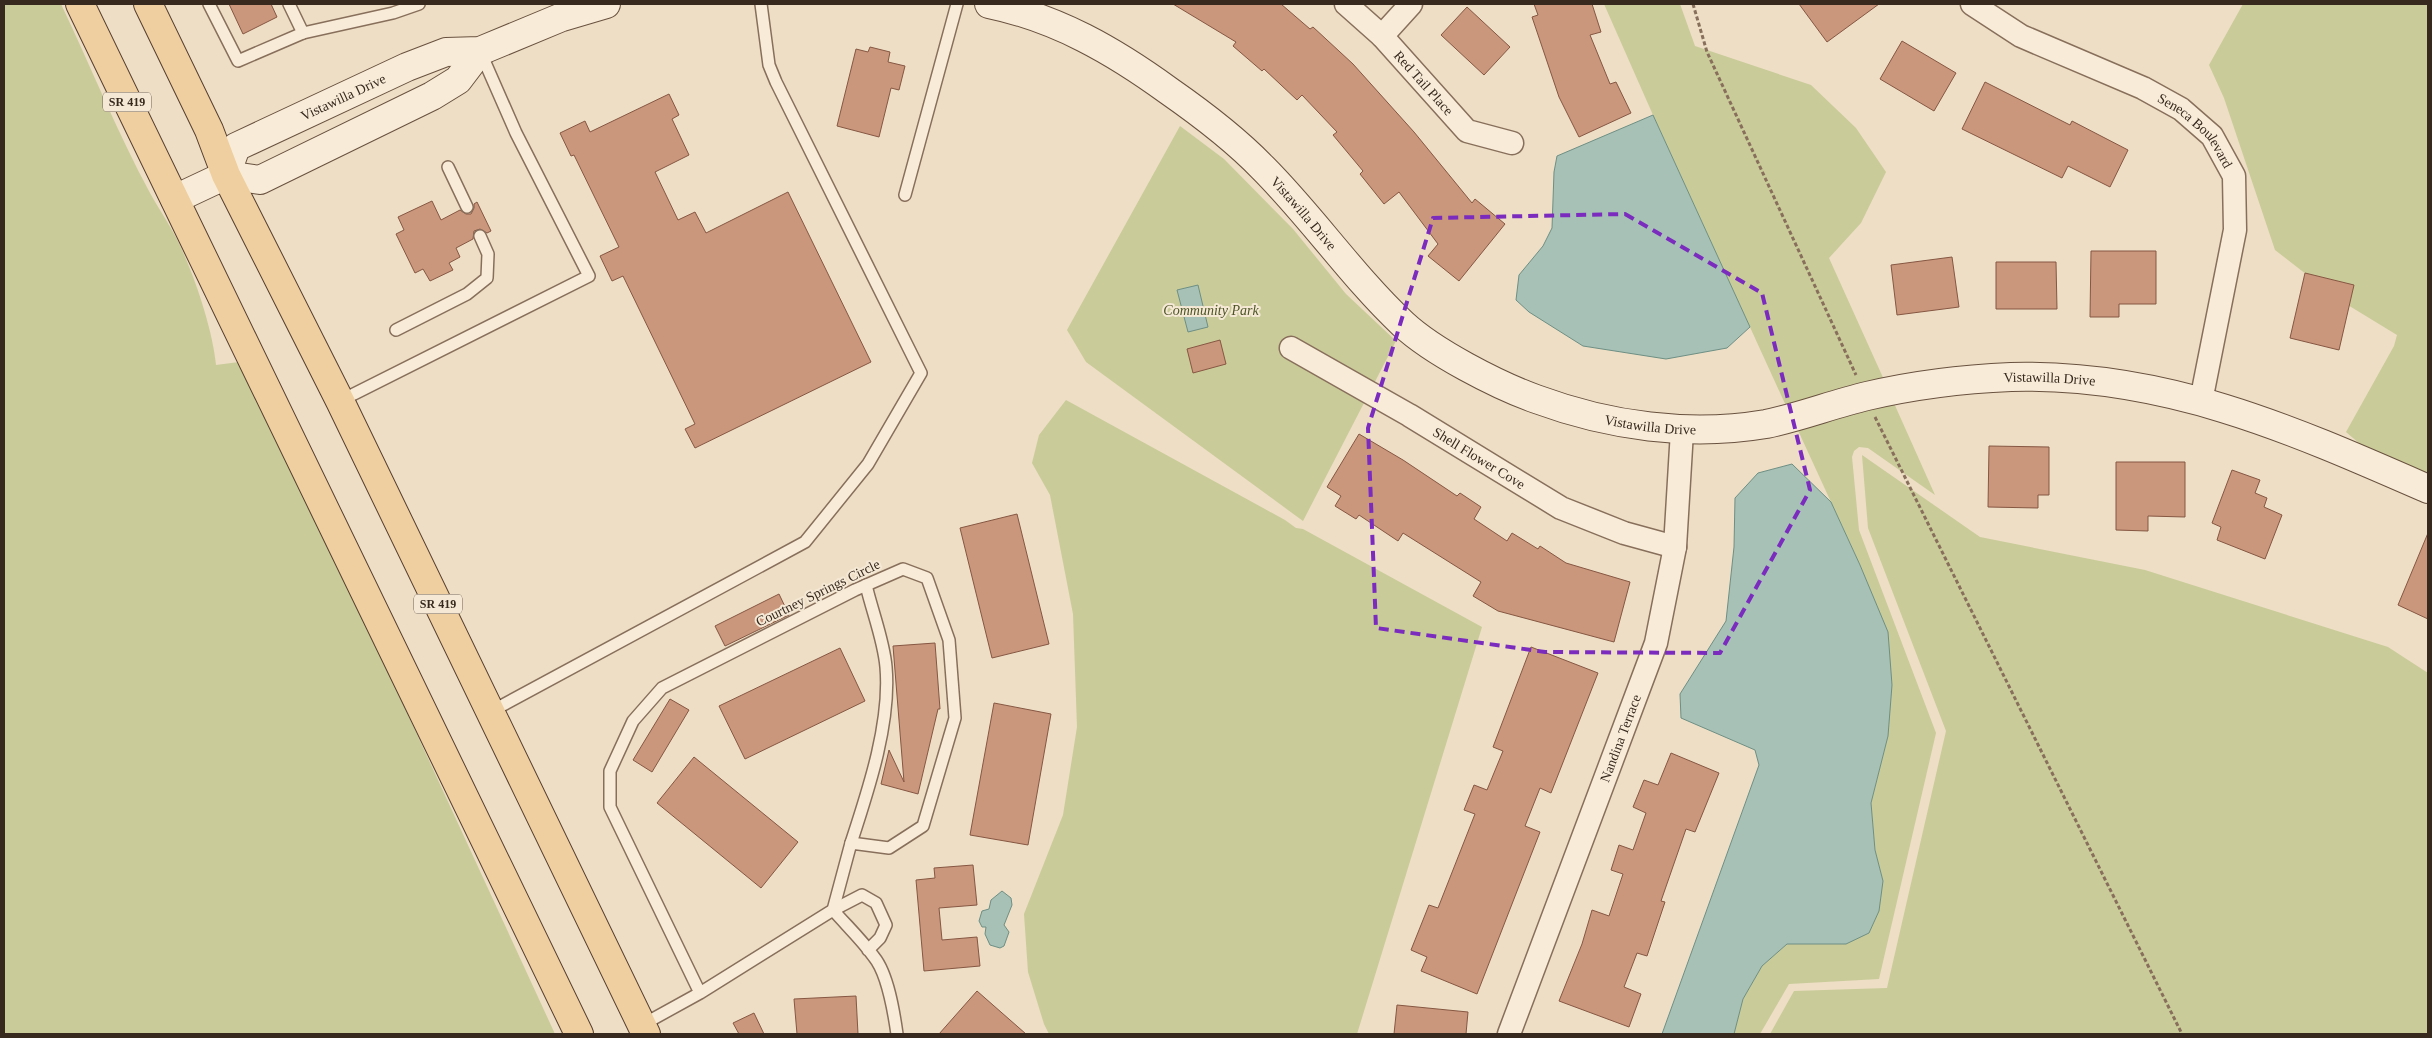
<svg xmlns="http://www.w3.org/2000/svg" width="2432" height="1038" viewBox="0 0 2432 1038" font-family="Georgia,serif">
<rect width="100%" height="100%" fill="#eddec5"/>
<!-- green -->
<g fill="#c9cb99">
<path d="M4,4H61C91,67 117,132 150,193C157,206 166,219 173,232C191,264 213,329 216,365L239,362L397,691L555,1034H4Z"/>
<polygon points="1604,4 1680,4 1695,46 1811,85 1856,128 1886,172 1861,223 1829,258 1885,382 1787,408 1653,115"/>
<polygon points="2243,4 2428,4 2428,475 2367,450 2346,432 2394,346 2397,335 2338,299 2275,250 2224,98 2209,65"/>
<polygon points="1180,126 1224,159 1293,229 1346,294 1396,341 1303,521 1086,362 1067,330"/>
<polygon points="1066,400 1285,520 1296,528 1303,529 1482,627 1357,1034 1049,1034 1044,1024 1028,972 1024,914 1063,815 1077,727 1073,614 1050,495 1032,463 1039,435"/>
<polygon points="1893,401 1935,495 1868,448 1859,447 1854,451 1852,457 1859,530 1936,733 1879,979 1789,984 1760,1034 1734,1034 1743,999 1762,966 1787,944 1846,944 1883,881 1875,850 1871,803 1888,736 1860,565 1796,426"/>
<polygon points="1862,455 1980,537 2145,570 2388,647 2428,673 2428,1034 1770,1034 1794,991 1887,988 1946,731 1868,528"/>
</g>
<!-- water -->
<g fill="#a7c1b7" stroke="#6e8f84">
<polygon points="1653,115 1750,327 1727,348 1666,359 1583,346 1529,312 1516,300 1519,275 1543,246 1552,228 1554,172 1557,156"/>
<polygon points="1198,285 1208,327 1188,332 1177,290"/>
<polygon points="1792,464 1831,502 1860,565 1888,632 1892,685 1888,736 1871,803 1875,850 1883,881 1879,911 1869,933 1846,944 1787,944 1762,966 1743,999 1734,1034 1662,1034 1759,765 1755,750 1681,718 1680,694 1726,621 1734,547 1735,498 1758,473"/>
<polygon points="1002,891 1011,898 1012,905 1004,925 1009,932 1004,946 1000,948 990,945 985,934 986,927 982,927 979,921 982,911 989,909 991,900"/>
</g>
<!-- building -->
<g fill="#ca967c" stroke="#865742">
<polygon points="229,4 271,4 277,17 243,34"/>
<polygon points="1173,4 1281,4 1310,29 1313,27 1353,64 1414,132 1472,203 1475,199 1505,224 1459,281 1428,256 1438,244 1399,192 1384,204 1360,174 1363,171 1333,135 1337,132 1302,95 1297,100 1264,69 1262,71 1233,46 1236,42"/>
<polygon points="1534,4 1592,4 1601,32 1590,35 1610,84 1616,82 1631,113 1579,137 1559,97 1532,17 1538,15"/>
<polygon points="1799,4 1879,4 1827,42"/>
<polygon points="1467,7 1510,47 1484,75 1441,35"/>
<polygon points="1902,41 1956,73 1934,111 1880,79"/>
<polygon points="870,47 890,52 888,62 905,66 899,90 891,88 879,137 837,126 856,49 868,52"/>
<polygon points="1985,82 2070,125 2072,121 2128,150 2110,187 2068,166 2062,178 1962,129"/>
<polygon points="669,94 679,115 672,119 689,155 655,172 678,220 695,212 706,233 788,192 871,362 695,448 685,429 695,424 623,276 612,281 600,256 619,247 574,155 571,156 560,133 585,121 590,132"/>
<polygon points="432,201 441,220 460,210 466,214 471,214 474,208 474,204 477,202 491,231 487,233 480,229 474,231 473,239 456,248 460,257 449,263 453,270 430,281 423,269 415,273 396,234 404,230 398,217"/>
<polygon points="2091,251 2156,251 2156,304 2119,304 2119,317 2090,317"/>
<polygon points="1952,257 1959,307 1897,315 1891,265"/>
<polygon points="1996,262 2056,262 2057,309 1996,309"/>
<polygon points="2305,273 2354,285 2339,350 2290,338"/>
<polygon points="1220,340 1226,364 1193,373 1187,349"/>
<polygon points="1359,434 1403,460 1457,496 1460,493 1481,507 1474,519 1507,541 1512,533 1538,549 1540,546 1566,563 1630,582 1614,642 1498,611 1473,596 1481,582 1403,533 1398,541 1359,515 1356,519 1335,506 1341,496 1327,487"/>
<polygon points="1989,446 2049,447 2049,495 2038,495 2038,508 1988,507"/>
<polygon points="2116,462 2185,462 2185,517 2148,516 2148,531 2116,530"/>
<polygon points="2232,470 2260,480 2255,493 2267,498 2264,507 2282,515 2265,559 2217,540 2221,527 2212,523"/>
<polygon points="1017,514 1049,644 992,658 960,528"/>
<polygon points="2428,533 2428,619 2398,605"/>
<polygon points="779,594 789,615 725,646 715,626"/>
<polygon points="935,643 940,709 938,709 918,794 881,784 889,750 904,782 893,646"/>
<polygon points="1531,647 1598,673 1551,793 1540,788 1525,826 1540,832 1477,994 1421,971 1427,957 1411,950 1429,905 1438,908 1475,814 1464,810 1474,785 1487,790 1503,751 1493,747"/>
<polygon points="840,648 865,701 745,759 719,706"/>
<polygon points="670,699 689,710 652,772 633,760"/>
<polygon points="994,703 1051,714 1028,845 970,835"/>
<polygon points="1671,753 1719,773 1695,832 1686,829 1661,901 1665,902 1647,956 1637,953 1624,987 1641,994 1629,1027 1559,1001 1582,944 1592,910 1609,916 1623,874 1611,870 1619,845 1633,850 1646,813 1633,807 1644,780 1658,785"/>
<polygon points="694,757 798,842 761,888 657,803"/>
<polygon points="973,865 977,905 939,908 942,940 977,937 980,966 924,971 916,880 935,878 934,868"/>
<polygon points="977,991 1026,1034 939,1034"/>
<polygon points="856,996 858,1034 797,1034 794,999"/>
<polygon points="1397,1005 1468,1012 1466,1034 1394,1034"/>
<polygon points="754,1013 764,1034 739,1034 733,1023"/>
</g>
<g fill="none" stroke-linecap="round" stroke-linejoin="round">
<defs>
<g id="lane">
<polyline points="209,4 238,61 303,33 393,13 419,4"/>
<polyline points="289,4 303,33"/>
<polyline points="448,167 467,207"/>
<polyline points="905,195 957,4"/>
<polyline points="396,330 467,294 487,278 488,254 480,236"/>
<polyline points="340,401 589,276 516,133 480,51"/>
<polyline points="490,712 805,542 868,464 921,373 776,82 769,65 761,4"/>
<path d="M851,843C868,791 891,723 886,667C884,641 872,611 866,585"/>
<path d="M868,950L880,938L886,925L876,903L862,895L833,910C847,926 862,940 874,957C888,974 894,1013 897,1034"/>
<polyline points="642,1025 700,993 833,910 851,843 889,848 923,826 955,718 949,640 927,578 903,569 855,590 662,688 633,721 610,771 610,807 700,993"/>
</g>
<g id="street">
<path id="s1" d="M1346,4L1382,36L1467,131L1512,143"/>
<path id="s2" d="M1972,4L2021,36L2143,88L2181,109L2212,136L2234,176L2235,230L2201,401"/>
<polyline points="1382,36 1411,4"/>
<path id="s3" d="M1291,348L1409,415L1561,508L1624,533L1675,547"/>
<path id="s4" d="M1509,1034L1656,643L1675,547L1682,431"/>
</g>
<g id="secondary">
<path id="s5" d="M989,4C1057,18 1114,51 1169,91C1202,114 1235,139 1263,168C1312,217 1352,276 1403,324C1433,352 1497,385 1536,399C1609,426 1689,437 1766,424C1800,417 1833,404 1867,396C1914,385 1963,379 2011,377C2165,373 2291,429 2428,489"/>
<path id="s6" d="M226,175L236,147L407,67L446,52L480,51L562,17L606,4"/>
<polyline points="175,199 226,175 260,180 432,96 458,80 480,51"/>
</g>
<g id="primary">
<polyline points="80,4 579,1034"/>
<polyline points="148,4 209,130 226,175 340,401 646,1034"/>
</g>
</defs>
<!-- lane casing -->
<use href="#lane" stroke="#886f5c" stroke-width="14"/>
<!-- street casing -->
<use href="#street" stroke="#886f5c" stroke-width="25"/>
<!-- secondary casing -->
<use href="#secondary" stroke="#69513f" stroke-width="30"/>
<!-- primary casing -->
<use href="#primary" stroke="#563e30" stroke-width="30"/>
<!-- path -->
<g stroke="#886f5c" stroke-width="3" stroke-dasharray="4 2.5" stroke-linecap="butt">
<polyline points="1693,4 1707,52 1856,375"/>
<polyline points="1875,417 2182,1034"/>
</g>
<!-- lane -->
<use href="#lane" stroke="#f8ecd8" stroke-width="11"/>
<!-- street -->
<use href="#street" stroke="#f8ecd8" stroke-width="22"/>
<!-- secondary -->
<use href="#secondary" stroke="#f8ecd8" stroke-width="28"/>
<!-- primary -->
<use href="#primary" stroke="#efcf9f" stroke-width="28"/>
</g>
<!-- marked area -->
<path fill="none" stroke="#7b2cbf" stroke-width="4" stroke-dasharray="10 6" stroke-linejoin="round" d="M1625,214L1762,293L1810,490L1720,653L1545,652L1376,628L1368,428L1433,218Z"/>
<g text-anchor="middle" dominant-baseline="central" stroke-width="4" stroke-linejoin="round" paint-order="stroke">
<!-- shield labels -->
<g fill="#f5e9d5" stroke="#716356" stroke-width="1">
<rect x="103" y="92.5" width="48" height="19" rx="4"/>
<rect x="414" y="594.5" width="48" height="19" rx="4"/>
</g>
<g font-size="12" font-weight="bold" fill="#38291f">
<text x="127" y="102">SR 419</text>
<text x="438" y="604">SR 419</text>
</g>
<!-- street labels -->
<g font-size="14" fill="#38291f" stroke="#f5e9d5">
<text stroke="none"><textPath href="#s1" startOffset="111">Red Tail Place</textPath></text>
<text stroke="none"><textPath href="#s6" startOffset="148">Vistawilla Drive</textPath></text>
<text stroke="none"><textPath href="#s2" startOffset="260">Seneca Boulevard</textPath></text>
<text stroke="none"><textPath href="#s5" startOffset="384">Vistawilla Drive</textPath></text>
<text stroke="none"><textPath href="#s5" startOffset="1209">Vistawilla Drive</textPath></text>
<text stroke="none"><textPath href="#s5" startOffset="804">Vistawilla Drive</textPath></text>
<text stroke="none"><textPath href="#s3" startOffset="218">Shell Flower Cove</textPath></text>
<text transform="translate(818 593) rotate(-26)">Courtney Springs Circle</text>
<text stroke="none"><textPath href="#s4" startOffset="316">Nandina Terrace</textPath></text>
</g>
<!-- park labels -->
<g font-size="14" font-style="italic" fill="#4c5426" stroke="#f5e9d5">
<text x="1211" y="310">Community Park</text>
</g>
</g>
<!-- border -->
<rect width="2432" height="1038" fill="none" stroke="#38291f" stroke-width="10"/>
</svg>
